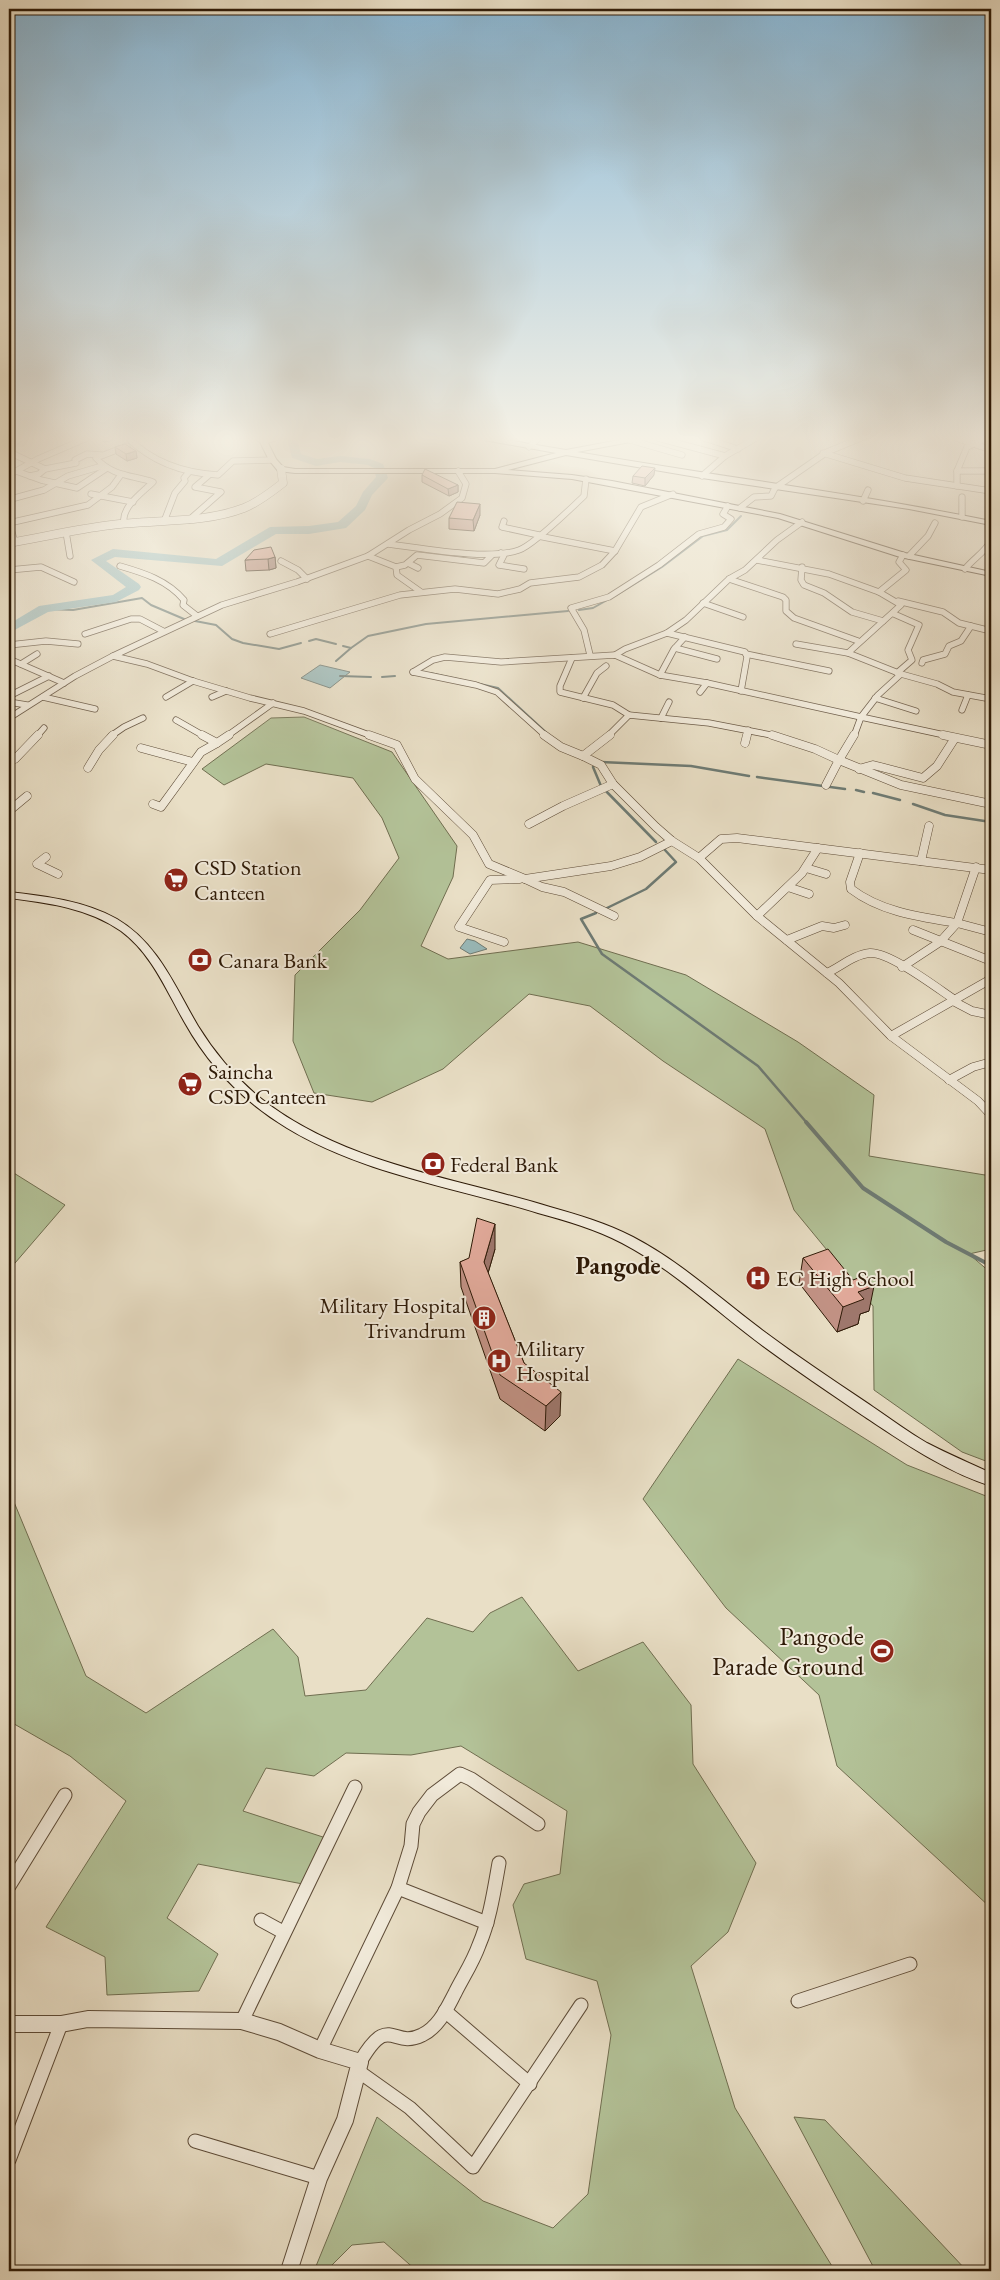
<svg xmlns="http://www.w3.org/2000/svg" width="1000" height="2280" viewBox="0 0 1000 2280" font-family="'EB Garamond',serif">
<rect width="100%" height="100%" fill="#e9dfc6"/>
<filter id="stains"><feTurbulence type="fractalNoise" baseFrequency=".004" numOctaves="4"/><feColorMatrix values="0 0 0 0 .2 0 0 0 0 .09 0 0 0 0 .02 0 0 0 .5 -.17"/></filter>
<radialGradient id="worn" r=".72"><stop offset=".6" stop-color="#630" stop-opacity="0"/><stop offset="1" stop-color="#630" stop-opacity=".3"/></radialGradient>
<!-- green -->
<g fill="#b3c298" stroke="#706e50">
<polygon points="304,717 392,752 457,846 453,877 421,946 448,959 578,942 686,975 798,1042 874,1095 869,1156 991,1176 991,1249 969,1254 991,1273 991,1463 962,1452 874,1390 873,1306 794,1210 765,1129 663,1061 590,1006 529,994 443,1069 372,1102 314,1093 293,1041 295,975 360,910 399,858 382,818 353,778 266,764 224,785 202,769 271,718"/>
<polygon points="9,1170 65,1205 9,1270"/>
<polygon points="738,1359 907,1465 991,1498 991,1908 837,1766 819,1695 726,1608 643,1499"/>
<polygon points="9,1490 86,1676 146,1713 273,1629 298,1657 305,1696 366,1690 427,1618 473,1632 490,1613 522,1597 578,1671 643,1642 691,1705 693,1764 756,1863 728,1932 691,1966 735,2108 835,2271 417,2271 384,2242 352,2245 326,2271 314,2271 377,2117 483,2201 553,2228 588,2194 611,2035 597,1981 526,1959 513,1905 524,1884 560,1874 567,1811 461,1746 411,1755 346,1753 314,1776 266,1768 243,1811 329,1839 308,1885 198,1864 167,1918 218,1954 199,1991 107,1995 105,1957 46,1927 126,1801 70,1756 9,1721"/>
<polygon points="794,2117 825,2120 967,2271 874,2271 875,2270"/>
</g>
<!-- water -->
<g fill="#99bbbc" stroke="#6e7b74">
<polygon points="320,665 350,672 330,688 301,678"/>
<polygon points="467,939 475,941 487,949 470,954 460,948"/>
</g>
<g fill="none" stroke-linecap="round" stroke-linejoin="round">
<!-- stream-far2 -->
<g stroke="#6e7b74" stroke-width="2">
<polyline points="615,596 662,567 703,536 727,530 741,516"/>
<polyline points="44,609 73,610 142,598 151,605 184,619"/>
<polyline points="579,610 593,608 609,599"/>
<polyline points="195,621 216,625 232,639 243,643 279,649 301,643"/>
<polyline points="309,641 316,639 336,644"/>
<polyline points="343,646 351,648 368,636 426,624 568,611"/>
<polyline points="336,661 351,648"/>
<polyline points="430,673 498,688 549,735"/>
<polyline points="340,676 371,677"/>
<polyline points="382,677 395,676"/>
</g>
<!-- stream-far1 -->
<g stroke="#6e7b74" stroke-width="2.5">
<polyline points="601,762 691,766 749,776"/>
<polyline points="593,767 601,786 656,842"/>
<polyline points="757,777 845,789"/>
<polyline points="856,790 864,792"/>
<polyline points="873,793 900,800"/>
<polyline points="913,804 945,815 991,822"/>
<polyline points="607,908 646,889 676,862 664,849"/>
<polyline points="596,913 581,919 602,954 758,1066 807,1123"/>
</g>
<!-- stream -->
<polyline stroke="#6e7b74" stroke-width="4" points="806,1122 863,1188 946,1242 990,1265"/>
<!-- river -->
<polygon fill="#99bbbc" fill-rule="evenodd" points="287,438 297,438 301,454 317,459 340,456 370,459 383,464 388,478 372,495 365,510 346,528 309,534 276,534 222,566 115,557 106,561 139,584 141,587 139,590 116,602 48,612 9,633 9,624 39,606 113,595 126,587 91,560 113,549 216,559 270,527 309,526 338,522 356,506 363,492 376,477 374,468 368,465 340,462 316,466 292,458"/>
<defs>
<g id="minor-far2">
<path d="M128,438C153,463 184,473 218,475L233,461L273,460"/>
<polyline points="658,438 725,456"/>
<polyline points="704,438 738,449"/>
<polyline points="956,438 991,450"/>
<polyline points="630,440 682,455"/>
<polyline points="263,441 275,438"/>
<polyline points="529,447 539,438"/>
<polyline points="9,448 20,438"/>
<polyline points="9,452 45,469"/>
<polyline points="823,453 905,478 991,491"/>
<polyline points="989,462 991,450"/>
<polyline points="16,471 41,480 77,488 107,468"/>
<polyline points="957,471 991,471"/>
<polyline points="9,475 38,459 87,438"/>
<polyline points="30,476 39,474 45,469 76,463 75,460 87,454 101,455"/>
<polyline points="702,476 725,456 756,438"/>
<polyline points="957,486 957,471 967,447 987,438"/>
<polyline points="91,494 133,502"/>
<polyline points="962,497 962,517"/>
<polyline points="11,499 44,490 68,476 102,466"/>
<polyline points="863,501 868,490"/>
<polyline points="740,508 754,497 771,496 775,488 827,452 861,438"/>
<polyline points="165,519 175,493 185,481 184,478 189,472"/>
<polyline points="189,520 221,492 195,487 209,475"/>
<polyline points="504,521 502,527 539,535"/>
<path d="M124,523C121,507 143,492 153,482C131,475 112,476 96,458L127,446"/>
<polyline points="66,532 70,556"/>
<polyline points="538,536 615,551"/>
<polyline points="15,542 9,523 88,505 112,487 120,476"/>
<path d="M388,544C422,548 488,561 519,550C534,545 571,508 584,496L586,479"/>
<polyline points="501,553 504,555 499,565 524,569"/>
<polyline points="368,556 396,567 397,575 421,592"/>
<polyline points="909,556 928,536 935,523"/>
<polyline points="757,560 829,574 879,592"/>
<polyline points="281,561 298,570 307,579"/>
<polyline points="408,563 418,568"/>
<path d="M120,566C144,573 167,580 184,600L183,605L197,616"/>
<polyline points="396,567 405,565 417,555 484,563 492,555"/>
<polyline points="802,567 801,580 804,585 824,593 852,612 883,621"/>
<path d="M965,569C974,558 984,553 991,541"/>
<polyline points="9,570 41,567 74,582"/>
<polyline points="729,579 783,597 786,600 786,611 794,618 858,641"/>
<polyline points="898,601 943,612 959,623 991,631"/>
<polyline points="703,603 743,617"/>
<polyline points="894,614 919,625 908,650 912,660 897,673"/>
<polyline points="667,633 745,652 747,657 741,691"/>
<polyline points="85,634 131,619 140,619 163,631"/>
<polyline points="270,634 400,595 455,589 498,594 520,589 530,583 579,577 602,565 615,551 641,507 673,494"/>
<polyline points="796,644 848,653"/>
<polyline points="9,645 46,641 78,644"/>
<polyline points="675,648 717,659"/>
<polyline points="746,654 829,671"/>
<polyline points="590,655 584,630 571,608 609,597 659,565 699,534 724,527 731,519 723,514 728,506"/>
<polyline points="615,655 625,649 667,633 686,620 729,579 745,570 777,540 802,522"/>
<polyline points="113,656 222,605 297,582 368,556 409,530 440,514 462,498 466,484 458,471"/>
<polyline points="572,658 560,686 560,692 613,705 629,715"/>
<polyline points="9,659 64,683"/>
<polyline points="922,663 923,660 945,654 949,646 961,641 971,626"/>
<polyline points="21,664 37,654"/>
<polyline points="413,672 433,660 445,657 501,662 615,655 660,675 707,683 861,717 878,695 901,674 848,653 901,605 879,592 906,570 899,562 903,555"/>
<polyline points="413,672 476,685 497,692 546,736"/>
<polyline points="901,674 937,684 953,692 991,699"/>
<polyline points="660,675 674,649 685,637"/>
<polyline points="700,692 707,683"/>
<polyline points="9,696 49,676"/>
<polyline points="43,697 95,709"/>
<polyline points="166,697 193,681"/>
<polyline points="212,697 226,691"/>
<polyline points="583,698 597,673 606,666"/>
<polyline points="875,698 916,711"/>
<polyline points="9,702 27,705"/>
<polyline points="962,710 968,695"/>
<polyline points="9,718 75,676 113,656 147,664 193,681 250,698 304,711 372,736"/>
<polyline points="661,718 669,702"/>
<polyline points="176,720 204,736"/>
<polyline points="37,736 44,728"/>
<polyline points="111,736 124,727 143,718"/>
<polyline points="227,736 273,703"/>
<polyline points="608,736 629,715 709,723 776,736"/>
<polyline points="747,736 748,730"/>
<polyline points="854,736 861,717 949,736"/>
</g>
<g id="minor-far1">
<polyline points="202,735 217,743 229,735"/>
<polyline points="369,735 397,745 415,779 473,835 489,864 525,879"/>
<polyline points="544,735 561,747 583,756"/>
<polyline points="610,735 583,756 601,765 613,784 656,827 672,841 699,858 757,916 839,983 891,1036 978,1101 991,1115"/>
<polyline points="772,735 815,749 839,760 854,735"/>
<polyline points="943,735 991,745"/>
<polyline points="745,743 747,735"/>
<polyline points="141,748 193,762"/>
<polyline points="15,759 38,735"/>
<polyline points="88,768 99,750 113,735"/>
<polyline points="859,769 873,765 923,778 937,766 955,738"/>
<polyline points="826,785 839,760 901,785 991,804"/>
<polyline points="153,804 161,807 201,752 217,743"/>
<polyline points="9,811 27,796"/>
<polyline points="529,824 563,806 613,784"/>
<path d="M860,853L850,882L851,889C881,912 920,917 957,923"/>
<polyline points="46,857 37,864 58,874"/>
<polyline points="699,858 721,839 737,838 991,870"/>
<polyline points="921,861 929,826"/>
<polyline points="976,867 957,923 991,932"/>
<polyline points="806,868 826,874"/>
<polyline points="788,887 809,894"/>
<polyline points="614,916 564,892 542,887 525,879 611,866 640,857 672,841"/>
<polyline points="757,916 802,873 818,848"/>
<polyline points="913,930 991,961"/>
<polyline points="787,940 822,926 834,928 845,925"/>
<polyline points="504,942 459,927 490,880 520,879"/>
<polyline points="902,967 940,942 957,923"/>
<path d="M827,973C840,967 855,954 870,953C890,952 937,988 955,1000"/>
<polyline points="953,1001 972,1011 991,1015"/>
<polyline points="891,1036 991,979"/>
<polyline points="949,1080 973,1067 991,1062"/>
</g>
<g id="minor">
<polyline points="9,1886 65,1795"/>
<polyline points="398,1888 487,1923"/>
<polyline points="261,1920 283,1932"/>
<polyline points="798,2001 910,1964"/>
<polyline points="445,2011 530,2084"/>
<polyline points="242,2021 355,1787"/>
<polyline points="320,2050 398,1888 411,1846 413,1824 419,1812 432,1795 460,1774 471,1779 538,1824"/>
<path d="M360,2062C390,2011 392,2050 422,2035C439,2027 447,2008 455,1993C463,1977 473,1962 479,1945C490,1919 494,1891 499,1863"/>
<polyline points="358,2071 410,2108 473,2167 581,2005"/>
<polyline points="195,2141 319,2178"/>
<polyline points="9,2160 61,2024"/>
</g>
<path id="tertiary-far1" d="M9,543C43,537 77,529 111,525C155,519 202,524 244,508C259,502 271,492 283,483L281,469"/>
<polyline id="tertiary" points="9,2024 61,2024 88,2019 242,2021 279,2032 320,2050 360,2062 345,2120 319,2178 289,2271"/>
<g id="secondary">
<path d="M254,438L266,439L276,459L283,467L295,469H495L556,453L484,440L481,438H495L566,450L630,438H644L641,440L577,452C715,476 854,493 991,521V525L909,509L702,478L566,455L508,470L572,475L612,481L780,514L905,553L991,572V576L900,557L778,518L572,479L495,473H295L278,471L269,460L260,442Z"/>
<path d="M9,892C45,896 85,901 117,919C158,943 175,987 198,1026C214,1052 235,1077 259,1097C341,1163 452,1177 550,1207C578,1215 606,1223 633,1237C681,1262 719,1298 762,1330C798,1357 836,1382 873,1407C891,1419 908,1432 927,1443C948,1454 970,1463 991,1473V1486C944,1471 903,1442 862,1415C823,1388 783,1362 746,1333C705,1301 668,1267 622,1243C595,1229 567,1221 538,1213C454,1187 363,1174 287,1128C244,1102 209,1066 185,1023C166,990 152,954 121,931C88,908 48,903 9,898Z"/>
</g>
</defs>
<!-- minor-far2 casing -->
<use href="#minor-far2" stroke="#5d4b37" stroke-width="7"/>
<!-- minor-far1 casing -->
<use href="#minor-far1" stroke="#5d4b37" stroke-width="9"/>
<!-- minor casing -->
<use href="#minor" stroke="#5d4b37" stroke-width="15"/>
<!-- tertiary-far1 casing -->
<use href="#tertiary-far1" stroke="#5d4b37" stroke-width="9"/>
<!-- tertiary casing -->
<use href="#tertiary" stroke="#5d4b37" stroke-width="18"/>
<!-- secondary casing -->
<use href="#secondary" stroke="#2e1a07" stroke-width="2"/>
<!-- minor-far2 -->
<use href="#minor-far2" stroke="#f1eada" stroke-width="5.5"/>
<!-- minor-far1 -->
<use href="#minor-far1" stroke="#f1eada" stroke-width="8"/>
<!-- minor -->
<use href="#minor" stroke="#f1eada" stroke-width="13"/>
<!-- tertiary-far1 -->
<use href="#tertiary-far1" stroke="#f1eada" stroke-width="8"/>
<!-- tertiary -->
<use href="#tertiary" stroke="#f1eada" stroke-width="16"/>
<!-- secondary -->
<use href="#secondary" fill="#f1eada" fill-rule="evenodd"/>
</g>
<!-- wall -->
<g fill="#c29285" stroke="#2e1a07">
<polygon points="97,438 118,438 118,439 104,442"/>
<polygon points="115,447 136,451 137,458 127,461 116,454"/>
<polygon points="422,475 458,485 458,492 449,496 422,482"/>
<polygon points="654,475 645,486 632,483 633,476"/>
<polygon points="480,515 474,531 449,529 449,518"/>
<polygon points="275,557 276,568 269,570 246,571 245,560"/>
<polygon points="495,1249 488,1273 524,1363 560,1416 545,1431 500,1399 461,1287 460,1262"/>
<polygon points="803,1258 869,1311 860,1314 858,1324 837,1332 799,1283"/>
</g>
<!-- shaded-wall -->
<g fill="#9e776c" stroke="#2e1a07">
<polygon points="103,438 118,438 118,439 104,442"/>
<polygon points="136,451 137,458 127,461 126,454"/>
<polygon points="655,468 654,475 645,486 645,478"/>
<polygon points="458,485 458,492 449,496 448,489"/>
<polygon points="480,504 480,515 474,531 473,520"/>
<polygon points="275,557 276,568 269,570 268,559"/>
<polygon points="495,1224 495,1249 484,1287 484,1262"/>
<polygon points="874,1286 869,1311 860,1314 858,1324 837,1332 843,1307 858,1292"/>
<polygon points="561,1392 560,1416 545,1431 546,1406"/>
</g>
<!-- building -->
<g fill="#e2aa9b" stroke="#2e1a07">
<polygon points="125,444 136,451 126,454 115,447"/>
<polygon points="642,466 655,468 645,478 633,476"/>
<polygon points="425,469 458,485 448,489 422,475"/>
<polygon points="457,502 480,504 473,520 449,518"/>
<polygon points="271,547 275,557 268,559 245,560 254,550"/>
<polygon points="477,1218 495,1224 484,1262 524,1363 561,1392 546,1406 500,1375 460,1262 469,1258"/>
<polygon points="828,1249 853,1280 866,1275 874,1286 858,1292 864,1299 843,1307 803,1258"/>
</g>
<!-- sky -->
<linearGradient id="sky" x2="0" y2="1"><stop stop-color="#88b7d6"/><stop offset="0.58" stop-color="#f5f1e5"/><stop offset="1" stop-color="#f5f1e5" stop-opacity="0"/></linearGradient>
<rect width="1000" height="757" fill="url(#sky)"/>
<!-- icons -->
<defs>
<symbol id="supermarket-disc" viewBox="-11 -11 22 22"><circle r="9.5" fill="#8f2418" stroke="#f1eada"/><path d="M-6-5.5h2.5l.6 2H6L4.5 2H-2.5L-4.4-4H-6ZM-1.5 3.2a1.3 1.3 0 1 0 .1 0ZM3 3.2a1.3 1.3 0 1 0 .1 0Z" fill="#fff"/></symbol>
<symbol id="bank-disc" viewBox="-11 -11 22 22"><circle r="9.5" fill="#8f2418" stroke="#f1eada"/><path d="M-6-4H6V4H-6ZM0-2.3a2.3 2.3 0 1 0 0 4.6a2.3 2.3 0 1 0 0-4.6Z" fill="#fff"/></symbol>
<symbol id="hospital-disc" viewBox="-11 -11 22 22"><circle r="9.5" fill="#8f2418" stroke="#f1eada"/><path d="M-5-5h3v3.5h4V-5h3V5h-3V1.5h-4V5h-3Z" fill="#fff"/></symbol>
<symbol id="building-disc" viewBox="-11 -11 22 22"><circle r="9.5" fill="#8f2418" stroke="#f1eada"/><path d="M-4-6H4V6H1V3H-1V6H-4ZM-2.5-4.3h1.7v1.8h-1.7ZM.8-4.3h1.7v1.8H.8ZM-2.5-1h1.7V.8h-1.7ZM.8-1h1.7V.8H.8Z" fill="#fff"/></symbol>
<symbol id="stadium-disc" viewBox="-11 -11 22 22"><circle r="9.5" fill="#8f2418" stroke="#f1eada"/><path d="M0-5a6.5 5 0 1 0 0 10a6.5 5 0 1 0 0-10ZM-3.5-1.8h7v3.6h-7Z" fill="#fff"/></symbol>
</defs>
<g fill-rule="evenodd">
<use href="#supermarket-disc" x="162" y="866" width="28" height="28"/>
<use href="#bank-disc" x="186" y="946" width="28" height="28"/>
<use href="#supermarket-disc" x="176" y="1070" width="28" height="28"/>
<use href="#bank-disc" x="419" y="1150" width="28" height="28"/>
<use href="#hospital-disc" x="744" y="1264" width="28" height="28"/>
<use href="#building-disc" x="470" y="1304" width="28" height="28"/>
<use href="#hospital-disc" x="485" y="1347" width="28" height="28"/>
<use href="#stadium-disc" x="868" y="1637" width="28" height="28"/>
</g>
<g text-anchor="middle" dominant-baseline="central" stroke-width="4" stroke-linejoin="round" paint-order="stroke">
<!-- poi labels -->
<g font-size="22" fill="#2e1a07" stroke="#f1eada" text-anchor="start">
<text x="194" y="867">CSD Station<tspan x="194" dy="25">Canteen</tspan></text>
<text x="218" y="960">Canara Bank</text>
<text x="208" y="1071">Saincha<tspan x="208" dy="25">CSD Canteen</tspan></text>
<text x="450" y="1164">Federal Bank</text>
<text x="776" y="1278">EC High School</text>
<text x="466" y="1305" text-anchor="end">Military Hospital<tspan x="466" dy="25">Trivandrum</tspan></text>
<text x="516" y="1348">Military<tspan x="516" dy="25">Hospital</tspan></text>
</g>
<!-- neighbourhood labels -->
<g font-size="24" font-weight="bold" fill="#2e1a07" stroke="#f1eada">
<text x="618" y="1265">Pangode</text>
</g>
<!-- near-poi labels -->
<g font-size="26" fill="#2e1a07" stroke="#f1eada" text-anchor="end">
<text x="864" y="1636">Pangode<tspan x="864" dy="30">Parade Ground</tspan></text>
</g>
</g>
<!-- margin -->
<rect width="1000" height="2280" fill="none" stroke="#e9dfc6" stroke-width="30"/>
<rect x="10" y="10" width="980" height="2260" fill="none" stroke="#2e1a07" stroke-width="2.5"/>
<rect x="15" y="15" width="970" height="2250" fill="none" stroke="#2e1a07"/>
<rect width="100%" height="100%" filter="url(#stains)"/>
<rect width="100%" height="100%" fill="url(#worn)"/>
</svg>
